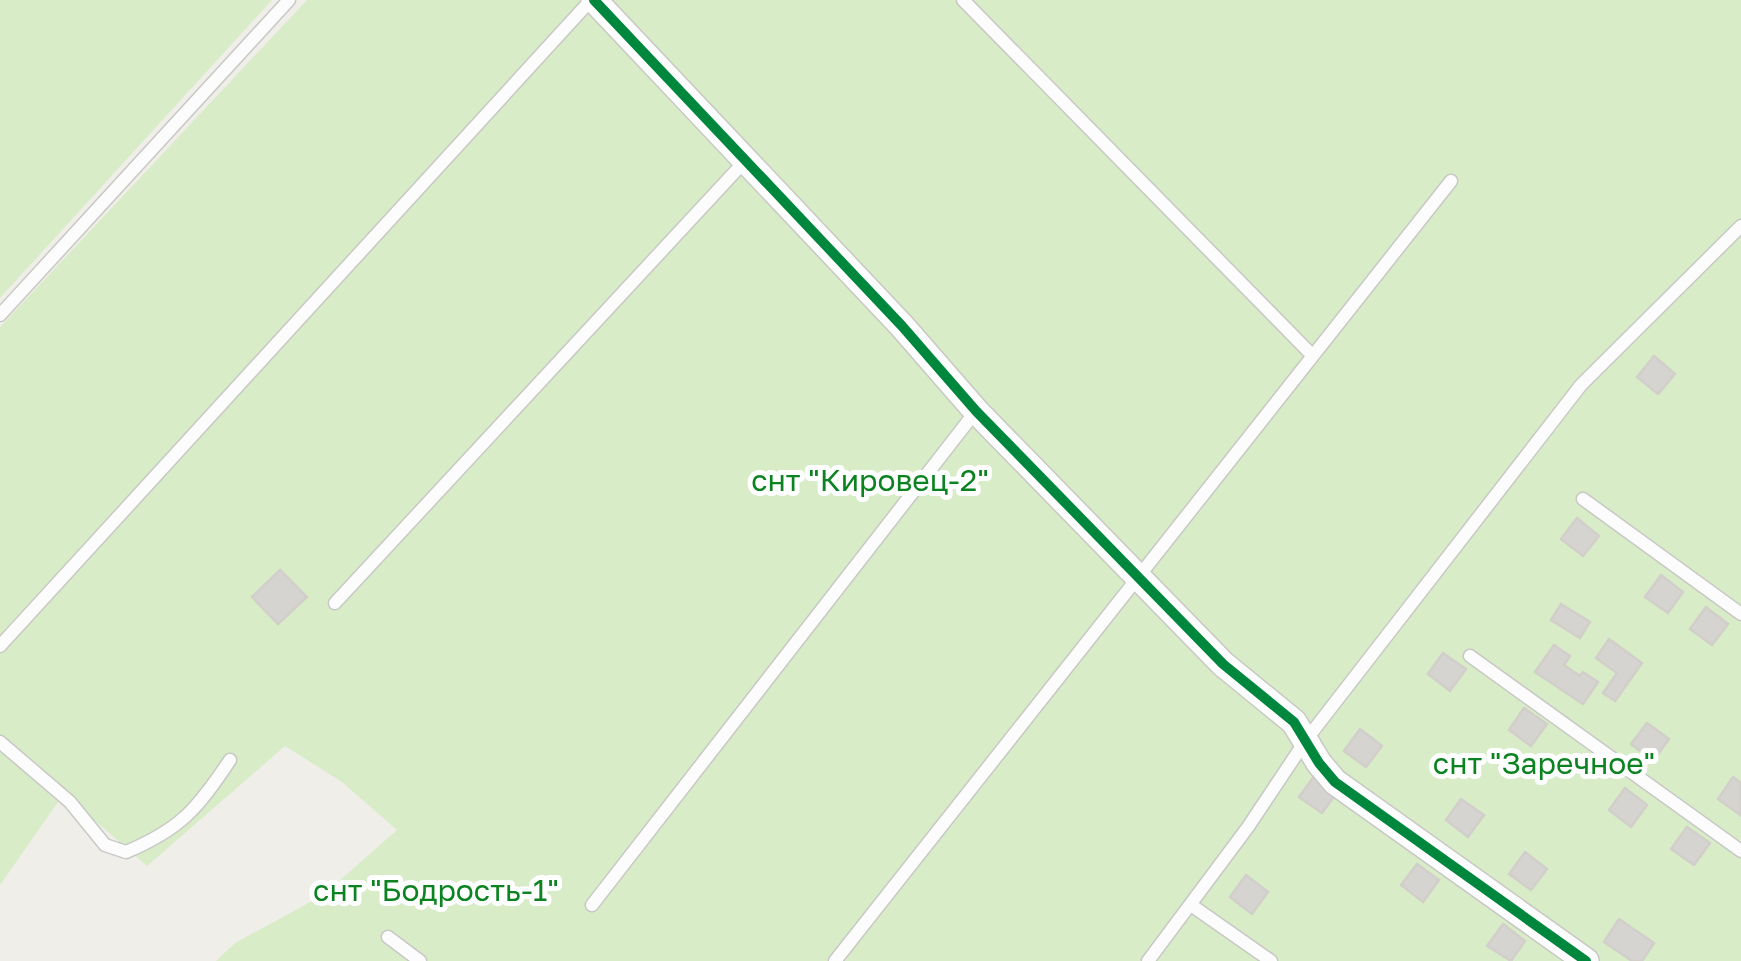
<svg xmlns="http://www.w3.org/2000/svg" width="1741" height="961" viewBox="0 0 1741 961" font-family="'Golos Text',sans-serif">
<rect width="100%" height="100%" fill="#efeee9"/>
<!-- grass -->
<g fill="#d8ecc8">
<polygon points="0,0 272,0 0,298"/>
<polygon points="307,0 1741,0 1741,961 216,961 235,943 323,895 397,830 342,782 285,746 147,866 0,738 0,327"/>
<polygon points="0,751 58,802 0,885"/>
</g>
<!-- building -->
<g fill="#d6d4d0" stroke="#d2cfca" stroke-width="2.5">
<polygon points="1654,356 1675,374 1658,394 1637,377"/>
<polygon points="1577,518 1599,536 1583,556 1561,539"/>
<polygon points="280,570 307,597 278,624 252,597"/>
<polygon points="1661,575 1683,592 1668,613 1645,597"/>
<polygon points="1561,604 1590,622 1580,638 1551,620"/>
<polygon points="1706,607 1728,624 1712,645 1690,629"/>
<polygon points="1609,639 1642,663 1615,701 1603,693 1617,673 1596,658"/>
<polygon points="1554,645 1570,656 1564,665 1580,676 1583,672 1598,682 1583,704 1535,672"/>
<polygon points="1443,653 1466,669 1450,691 1428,674"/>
<polygon points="1524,708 1547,724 1531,746 1509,730"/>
<polygon points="1647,723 1669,739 1653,761 1631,744"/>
<polygon points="1360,729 1382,746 1366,767 1344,751"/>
<polygon points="1315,775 1338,791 1322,813 1299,797"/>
<polygon points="1733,777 1741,783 1740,815 1718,799"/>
<polygon points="1625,788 1647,805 1631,827 1609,810"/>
<polygon points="1461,799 1484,815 1468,837 1446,820"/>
<polygon points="1687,827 1710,843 1694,865 1671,849"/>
<polygon points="1525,852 1547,869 1531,890 1509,874"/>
<polygon points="1417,864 1439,880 1423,902 1401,885"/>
<polygon points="1246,875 1268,892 1252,914 1230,897"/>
<polygon points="1619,919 1654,943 1642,961 1632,961 1604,942"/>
<polygon points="1503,924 1525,941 1511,961 1487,946"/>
</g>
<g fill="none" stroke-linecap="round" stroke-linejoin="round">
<defs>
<g id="service">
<polyline points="963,0 1312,355"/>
<polyline points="0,315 289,0"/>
<polyline points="1583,499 1741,614"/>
<polyline points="335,603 745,161"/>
<polyline points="0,646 591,0"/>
<polyline points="1470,656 1741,851"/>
<path d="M0,742L70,802L105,845L126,852C181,829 198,808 230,760"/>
<polyline points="592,905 976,411"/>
<polyline points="1191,905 1271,961"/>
<polyline points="388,937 420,961"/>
<polyline points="835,961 1451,181"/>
<polyline points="1148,961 1248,827 1306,740 1581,385 1741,226"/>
</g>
<polyline id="minor" points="594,0 902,326 976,411 1223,664 1294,722 1319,763 1335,782 1586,961"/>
</defs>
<!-- service casing -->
<use href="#service" stroke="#c8c8c5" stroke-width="15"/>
<!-- minor casing -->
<use href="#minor" stroke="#c8c8c5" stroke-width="28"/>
<!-- service -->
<use href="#service" stroke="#fdfcfc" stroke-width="12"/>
<!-- minor -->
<use href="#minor" stroke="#fdfcfc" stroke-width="25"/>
<defs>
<polyline id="cycleway" points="594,0 902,326 976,411 1223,664 1294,722 1319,763 1335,782 1586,961"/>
</defs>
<!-- cycleway casing -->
<use href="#cycleway" stroke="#fff" stroke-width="16"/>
<!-- cycleway -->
<use href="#cycleway" stroke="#00873e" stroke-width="10"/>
</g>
<g text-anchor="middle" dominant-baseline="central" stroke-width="10" stroke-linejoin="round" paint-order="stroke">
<!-- park labels -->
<g font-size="30" fill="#0b8320" stroke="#fff">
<text x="870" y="480">снт "Кировец-2"</text>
<text x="1544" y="763">снт "Заречное"</text>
<text x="436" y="890">снт "Бодрость-1"</text>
</g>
</g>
</svg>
